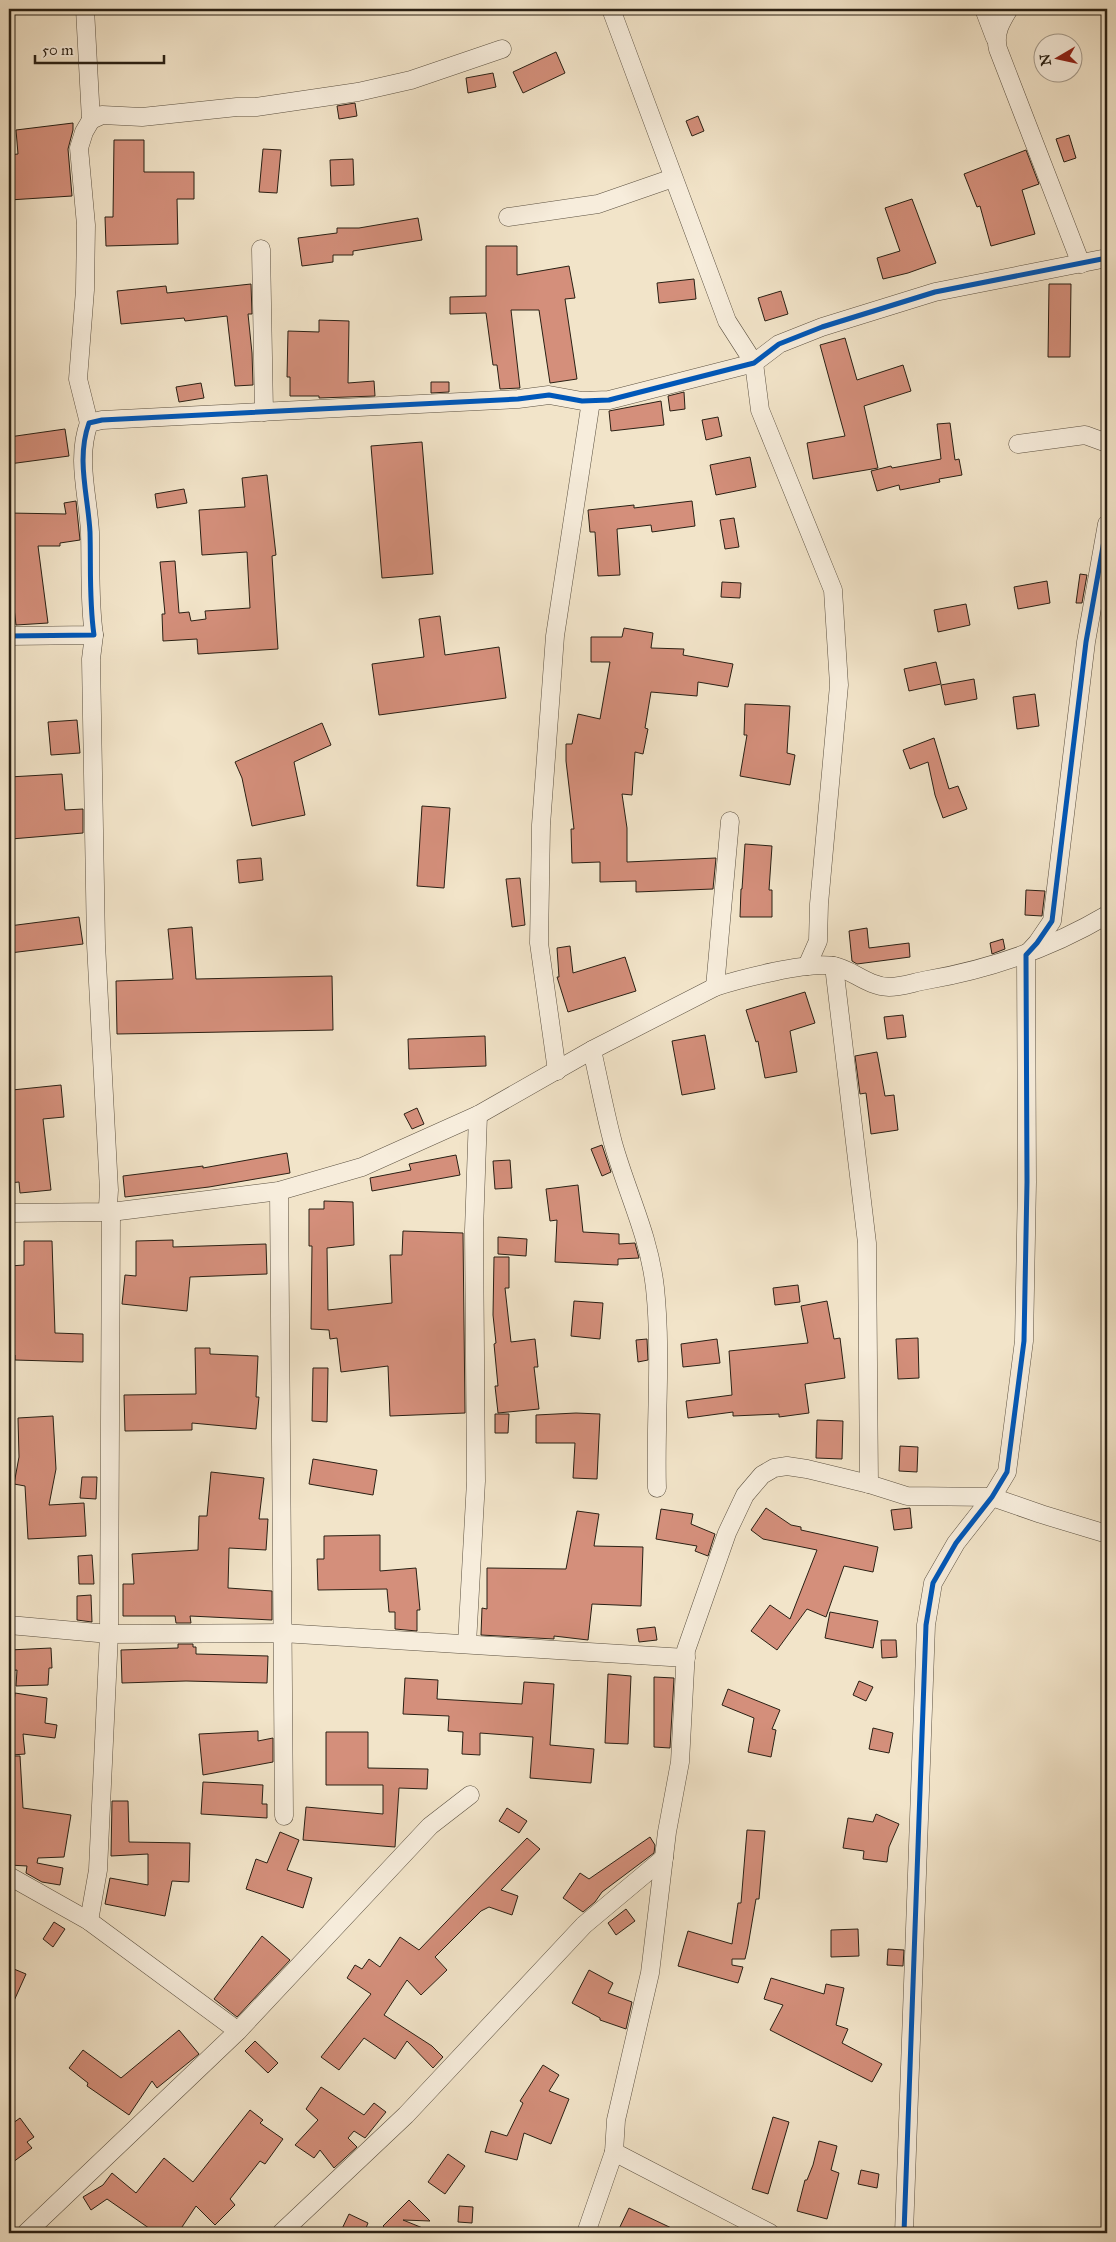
<svg xmlns="http://www.w3.org/2000/svg" width="1116" height="2242" viewBox="0 0 1116 2242" font-family="'IM FELL Great Primer',serif">
<rect width="100%" height="100%" fill="#f2e4c9"/>
<filter id="stains"><feTurbulence type="fractalNoise" baseFrequency=".004" numOctaves="4"/><feColorMatrix values="0 0 0 0 .2 0 0 0 0 .09 0 0 0 0 .02 0 0 0 .5 -.17"/></filter>
<radialGradient id="worn" r=".72"><stop offset=".6" stop-color="#630" stop-opacity="0"/><stop offset="1" stop-color="#630" stop-opacity=".3"/></radialGradient>
<!-- building -->
<g fill="#d48f7b" stroke="#2a2014">
<polygon points="556,52 565,73 523,93 513,72"/>
<polygon points="493,73 496,87 468,93 466,78"/>
<polygon points="355,103 357,116 339,119 337,106"/>
<polygon points="698,116 704,131 692,136 686,121"/>
<polygon points="73,123 73,130 68,149 72,196 9,200 9,155 18,154 16,130"/>
<polygon points="1069,135 1076,158 1064,162 1056,139"/>
<polygon points="114,140 144,140 144,172 194,172 194,199 177,199 178,244 106,246 105,217 113,217"/>
<polygon points="263,149 281,150 277,193 259,192"/>
<polygon points="1026,150 1039,184 1022,190 1035,234 991,246 980,206 977,207 964,174"/>
<polygon points="353,159 354,185 331,186 330,160"/>
<polygon points="912,199 936,263 908,273 883,279 877,258 900,251 885,208"/>
<polygon points="418,218 422,240 353,251 353,255 333,255 333,262 302,266 298,238 337,233 337,228 359,228"/>
<polygon points="486,246 517,246 517,275 569,266 575,298 565,299 577,379 550,383 539,310 511,310 520,388 500,389 497,365 493,365 486,313 450,314 450,297 486,296"/>
<polygon points="694,279 696,299 659,303 657,283"/>
<polygon points="251,284 252,314 248,314 252,353 253,385 235,386 227,316 185,321 184,318 121,324 117,291 166,286 167,293"/>
<polygon points="1049,284 1071,284 1070,357 1048,357"/>
<polygon points="781,291 788,314 765,321 758,298"/>
<polygon points="319,320 349,321 348,383 374,381 375,396 319,398 319,396 290,396 290,377 287,377 288,331 319,332"/>
<polygon points="845,338 857,380 903,365 911,391 864,406 878,468 813,479 807,443 845,436 820,345"/>
<polygon points="431,382 449,382 449,392 431,393"/>
<polygon points="201,383 204,398 179,402 176,387"/>
<polygon points="684,392 685,409 670,411 668,396"/>
<polygon points="661,401 664,425 611,431 609,411"/>
<polygon points="718,417 722,436 706,440 702,420"/>
<polygon points="950,423 955,460 959,459 962,475 939,479 940,482 900,490 899,485 877,491 871,471 891,466 892,468 941,459 937,424"/>
<polygon points="65,429 69,456 9,464 9,437"/>
<polygon points="422,442 433,574 382,578 371,446"/>
<polygon points="750,457 756,487 716,495 710,465"/>
<polygon points="267,475 276,555 272,556 278,649 198,654 197,639 163,641 162,614 165,614 160,562 175,561 179,613 189,612 191,621 206,619 205,611 250,608 247,552 202,555 199,510 245,507 242,478"/>
<polygon points="184,489 187,503 157,508 155,494"/>
<polygon points="76,501 80,540 60,543 60,546 38,546 48,623 16,625 9,565 9,513 66,514 64,503"/>
<polygon points="692,501 695,526 652,532 651,525 617,529 620,575 598,576 595,532 590,532 588,510 634,505 634,508"/>
<polygon points="734,518 739,547 725,549 720,520"/>
<polygon points="1080,574 1087,575 1082,603 1076,603"/>
<polygon points="1047,581 1050,603 1018,609 1014,587"/>
<polygon points="722,582 741,583 740,598 721,597"/>
<polygon points="966,604 970,625 938,632 934,610"/>
<polygon points="440,616 445,655 499,647 506,698 379,715 372,664 424,657 419,619"/>
<polygon points="624,628 653,633 651,648 684,649 683,655 733,664 728,687 698,682 697,696 651,692 645,728 648,729 643,754 635,752 632,795 622,794 627,828 627,862 716,858 713,889 636,892 636,881 600,882 600,862 572,863 571,829 574,829 566,761 566,744 572,744 578,714 600,719 610,662 591,662 591,637 622,637"/>
<polygon points="936,662 941,684 909,691 904,669"/>
<polygon points="974,679 977,699 945,705 941,685"/>
<polygon points="1035,694 1039,726 1017,729 1013,697"/>
<polygon points="745,704 790,706 787,753 795,755 790,785 740,776 747,735 744,735"/>
<polygon points="77,720 80,753 51,755 48,722"/>
<polygon points="322,723 331,745 294,762 305,815 252,826 242,778 235,762"/>
<polygon points="934,738 949,789 958,786 967,809 943,818 935,795 928,762 910,769 903,750"/>
<polygon points="62,774 65,810 83,809 83,833 11,839 9,777"/>
<polygon points="422,806 450,808 444,888 417,886"/>
<polygon points="745,844 772,846 769,890 772,890 772,917 740,917 741,889 742,889"/>
<polygon points="261,858 263,880 239,883 237,860"/>
<polygon points="520,878 525,925 512,927 506,879"/>
<polygon points="1026,890 1045,891 1042,916 1025,915"/>
<polygon points="79,917 83,944 10,953 9,926"/>
<polygon points="192,927 196,979 332,976 333,1030 117,1034 116,981 173,979 168,929"/>
<polygon points="867,928 869,948 909,943 910,957 857,964 852,961 849,931"/>
<polygon points="1003,939 1005,949 992,954 990,943"/>
<polygon points="570,946 573,973 625,957 636,991 568,1012 557,977 559,977 557,948"/>
<polygon points="805,992 815,1023 790,1031 797,1072 765,1078 758,1041 756,1042 746,1010"/>
<polygon points="903,1015 906,1037 887,1039 884,1017"/>
<polygon points="705,1035 715,1089 682,1095 672,1041"/>
<polygon points="485,1036 486,1066 409,1069 408,1039"/>
<polygon points="877,1052 885,1096 894,1095 898,1130 871,1134 866,1093 860,1094 855,1056"/>
<polygon points="61,1085 64,1117 43,1119 51,1190 20,1193 19,1182 9,1183 9,1105 13,1105 12,1090"/>
<polygon points="417,1108 424,1124 412,1129 404,1114"/>
<polygon points="602,1145 611,1172 602,1176 591,1149"/>
<polygon points="287,1153 290,1173 209,1187 125,1197 123,1176 203,1166 203,1168"/>
<polygon points="456,1155 460,1175 372,1191 370,1178 411,1170 409,1164"/>
<polygon points="510,1160 512,1188 495,1189 493,1161"/>
<polygon points="578,1185 583,1232 619,1234 619,1244 635,1243 639,1258 618,1259 618,1265 555,1262 557,1220 550,1221 546,1189"/>
<polygon points="324,1201 353,1202 354,1245 327,1248 328,1310 392,1303 390,1255 402,1255 403,1231 463,1233 465,1413 390,1416 388,1366 341,1372 337,1338 330,1339 329,1330 311,1329 312,1246 309,1246 309,1209 324,1209"/>
<polygon points="498,1237 527,1239 526,1256 498,1254"/>
<polygon points="173,1240 173,1247 266,1244 267,1274 190,1277 187,1311 122,1304 125,1275 136,1276 136,1241"/>
<polygon points="24,1241 52,1241 55,1333 83,1334 83,1362 15,1360 15,1355 9,1356 9,1319 13,1319 10,1266 24,1265"/>
<polygon points="494,1257 509,1257 509,1288 505,1288 511,1342 535,1339 538,1367 534,1367 539,1409 498,1413 495,1386 498,1386 494,1344 496,1343 493,1315"/>
<polygon points="798,1285 800,1302 775,1305 773,1288"/>
<polygon points="574,1301 603,1303 600,1339 571,1336"/>
<polygon points="827,1301 834,1339 840,1338 845,1378 805,1384 809,1413 779,1417 779,1414 733,1416 733,1412 688,1418 686,1401 732,1395 729,1351 808,1343 801,1306"/>
<polygon points="918,1338 919,1378 898,1379 896,1339"/>
<polygon points="647,1339 648,1360 638,1362 636,1340"/>
<polygon points="717,1339 720,1363 683,1367 681,1344"/>
<polygon points="195,1348 210,1348 210,1354 258,1356 256,1397 259,1397 256,1429 192,1423 192,1430 125,1431 124,1395 196,1394"/>
<polygon points="313,1368 328,1368 327,1422 312,1421"/>
<polygon points="576,1413 600,1414 597,1479 573,1478 575,1443 536,1443 536,1415"/>
<polygon points="495,1414 509,1414 508,1433 495,1433"/>
<polygon points="53,1416 56,1469 49,1505 84,1503 86,1536 28,1539 25,1486 14,1484 19,1457 18,1418"/>
<polygon points="817,1420 843,1421 842,1459 816,1458"/>
<polygon points="900,1446 918,1447 917,1472 899,1471"/>
<polygon points="313,1459 377,1470 373,1495 309,1484"/>
<polygon points="211,1472 264,1478 259,1519 268,1519 266,1550 229,1548 228,1588 272,1591 272,1620 190,1616 191,1623 176,1623 175,1616 123,1616 123,1584 134,1584 132,1554 198,1550 199,1516 207,1516"/>
<polygon points="82,1477 97,1477 96,1499 80,1498"/>
<polygon points="766,1508 791,1525 801,1527 801,1530 878,1547 873,1572 844,1566 826,1617 807,1609 777,1650 751,1631 770,1605 790,1619 817,1550 763,1539 751,1530"/>
<polygon points="910,1508 912,1528 894,1530 891,1510"/>
<polygon points="661,1509 693,1514 691,1524 715,1534 708,1556 695,1551 697,1546 656,1539"/>
<polygon points="577,1511 599,1514 594,1546 643,1547 641,1606 592,1604 588,1640 554,1636 554,1639 481,1635 482,1608 487,1609 487,1568 566,1569"/>
<polygon points="380,1535 380,1571 416,1568 420,1610 417,1610 417,1631 395,1629 395,1612 389,1612 387,1589 318,1590 317,1559 324,1559 324,1536"/>
<polygon points="92,1555 94,1584 79,1584 78,1556"/>
<polygon points="91,1595 92,1622 77,1620 77,1596"/>
<polygon points="830,1612 878,1621 873,1648 825,1638"/>
<polygon points="655,1627 657,1640 639,1642 637,1629"/>
<polygon points="881,1640 896,1640 897,1657 882,1658"/>
<polygon points="178,1644 193,1644 193,1647 196,1647 196,1654 268,1656 267,1683 186,1681 122,1683 121,1650 178,1648"/>
<polygon points="51,1648 52,1668 49,1668 48,1685 16,1686 17,1670 9,1671 9,1650"/>
<polygon points="608,1674 631,1676 628,1744 605,1743"/>
<polygon points="654,1677 674,1678 670,1748 654,1747"/>
<polygon points="405,1678 438,1680 437,1699 522,1704 524,1682 554,1684 550,1745 594,1749 591,1783 530,1778 533,1737 480,1733 480,1755 462,1754 463,1732 448,1731 449,1716 403,1714"/>
<polygon points="859,1681 873,1687 866,1701 853,1695"/>
<polygon points="728,1689 780,1710 772,1729 776,1730 771,1757 748,1752 754,1718 722,1705"/>
<polygon points="15,1693 47,1698 45,1723 57,1725 55,1738 23,1734 25,1754 12,1755 9,1723 12,1722"/>
<polygon points="873,1728 893,1733 889,1753 869,1749"/>
<polygon points="258,1731 258,1741 273,1738 273,1762 203,1775 199,1734"/>
<polygon points="326,1732 368,1732 368,1768 428,1769 427,1789 399,1788 395,1847 303,1840 306,1807 383,1814 383,1785 326,1785"/>
<polygon points="9,1756 20,1756 23,1808 71,1815 64,1857 38,1858 37,1863 63,1868 60,1885 42,1882 26,1873 27,1866 9,1865"/>
<polygon points="203,1782 263,1785 262,1804 267,1804 267,1818 201,1814"/>
<polygon points="112,1801 128,1801 129,1842 190,1843 189,1882 172,1881 165,1916 105,1904 110,1878 148,1885 148,1854 111,1856"/>
<polygon points="507,1808 527,1821 519,1833 499,1821"/>
<polygon points="876,1814 899,1824 889,1847 887,1862 863,1859 864,1851 843,1848 848,1818 873,1822"/>
<polygon points="747,1830 765,1831 759,1899 756,1899 748,1946 745,1959 732,1959 732,1965 743,1967 738,1983 678,1966 688,1931 732,1944 738,1903 741,1903"/>
<polygon points="280,1832 299,1840 287,1870 312,1878 303,1908 246,1889 256,1859 267,1863"/>
<polygon points="650,1837 655,1845 654,1853 602,1892 595,1902 583,1912 563,1898 580,1873 589,1879"/>
<polygon points="527,1838 540,1849 501,1890 518,1896 512,1915 489,1907 481,1911 435,1957 447,1970 421,1995 407,1980 384,2015 432,2046 443,2057 433,2068 407,2041 395,2059 364,2038 339,2070 321,2057 371,1994 347,1978 355,1965 362,1969 369,1959 380,1967 400,1937 419,1950"/>
<polygon points="626,1909 635,1921 616,1935 608,1923"/>
<polygon points="54,1922 65,1929 53,1947 43,1939"/>
<polygon points="858,1929 859,1956 831,1957 831,1930"/>
<polygon points="262,1936 290,1960 237,2017 214,1999"/>
<polygon points="888,1949 904,1950 903,1966 887,1965"/>
<polygon points="9,1967 26,1974 9,2012"/>
<polygon points="589,1970 613,1983 608,1993 632,2002 626,2029 600,2020 600,2018 572,2003"/>
<polygon points="771,1978 824,1994 826,1984 844,1988 836,2025 848,2029 842,2043 882,2064 872,2082 770,2030 783,2005 764,1999"/>
<polygon points="179,2030 199,2054 157,2088 152,2081 129,2115 87,2086 88,2083 69,2068 83,2050 121,2078"/>
<polygon points="255,2041 278,2063 268,2073 245,2051"/>
<polygon points="543,2065 559,2075 549,2091 569,2099 551,2144 524,2133 517,2160 485,2152 491,2131 507,2136 523,2103 520,2101"/>
<polygon points="321,2087 364,2115 374,2103 386,2112 365,2138 354,2131 348,2138 357,2147 334,2168 320,2150 314,2158 295,2145 318,2120 306,2109"/>
<polygon points="250,2110 263,2120 260,2123 283,2139 265,2164 260,2161 230,2199 235,2205 215,2225 196,2206 178,2233 156,2233 107,2199 91,2210 83,2197 103,2185 112,2173 136,2193 164,2158 193,2182"/>
<polygon points="773,2117 789,2122 768,2194 752,2189"/>
<polygon points="20,2118 34,2137 27,2142 32,2148 9,2165 9,2126"/>
<polygon points="819,2141 837,2146 831,2170 839,2173 827,2219 797,2211 805,2180 807,2180 813,2165"/>
<polygon points="448,2154 465,2166 445,2194 428,2182"/>
<polygon points="861,2170 879,2174 877,2188 858,2184"/>
<polygon points="409,2200 430,2221 403,2220 435,2233 390,2233 383,2226"/>
<polygon points="459,2206 473,2207 472,2223 458,2222"/>
<polygon points="629,2208 682,2233 617,2233"/>
<polygon points="349,2214 368,2223 364,2233 340,2233"/>
</g>
<g fill="none" stroke-linecap="round" stroke-linejoin="round">
<defs>
<g id="minor">
<polyline points="85,9 91,120"/>
<polyline points="611,9 727,321 754,363 760,410 833,590 839,685 819,904 818,941 807,966"/>
<polyline points="984,9 995,38"/>
<path d="M1009,9C1001,22 994,33 998,49L1081,264"/>
<polyline points="508,217 598,204 673,178"/>
<polyline points="261,249 264,412"/>
<polyline points="89,423 78,379 85,290 86,225 79,148 84,132 91,120 102,115 142,117 237,107 256,107 358,92 411,80 502,49"/>
<polyline points="1018,444 1085,435 1107,443"/>
<path d="M9,636L94,635C89,601 91,567 90,532C88,495 76,459 89,423L102,420L518,399L549,395L582,401L609,400L754,363L779,344L822,327L935,292L1107,258"/>
<polyline points="834,966 867,1243 869,1484"/>
<polyline points="715,987 730,821"/>
<path d="M592,1050C599,1081 605,1113 613,1143C627,1193 649,1235 655,1288C662,1355 655,1422 657,1488"/>
<polyline points="557,1071 539,943 541,825 555,636 591,401"/>
<polyline points="279,1191 284,1816"/>
<path d="M9,1213L111,1212L279,1191L362,1167L478,1115L592,1050L715,987C740,979 809,961 833,966C852,969 866,986 889,987C901,987 915,982 927,980C991,969 1051,948 1107,915"/>
<polyline points="9,1625 109,1634 282,1633 686,1658"/>
<polyline points="467,1644 476,1481 474,1230 478,1115"/>
<polyline points="9,1876 89,1921 238,2031"/>
<polyline points="89,1921 98,1870 109,1634 111,1212 108,1206 109,1190 96,944 91,659 94,635"/>
<polyline points="614,2152 770,2233"/>
<polyline points="26,2233 238,2031 430,1826 470,1795"/>
<polyline points="281,2233 406,2115 584,1925 664,1858"/>
<polyline points="586,2233 614,2152 616,2120 650,1973 667,1832 680,1762 686,1650 727,1533 745,1495 762,1475 774,1468 787,1466 807,1469 869,1484 907,1496 992,1497 1041,1514 1107,1534"/>
<polyline points="904,2233 926,1625 933,1583 956,1543 992,1497 1007,1472 1024,1341 1027,1182 1026,955 1037,943 1052,921 1086,642 1107,524"/>
</g>
</defs>
<!-- minor casing -->
<use href="#minor" stroke="#5c5141" stroke-width="19"/>
<!-- minor -->
<use href="#minor" stroke="#f7eddc" stroke-width="18"/>
<defs>
<g id="cycleway">
<path d="M9,636L94,635C89,601 91,567 90,532C88,495 76,459 89,423L102,420L518,399L549,395L582,401L609,400L754,363L779,344L822,327L935,292L1107,258"/>
<polyline points="904,2233 926,1625 933,1583 956,1543 992,1497 1007,1472 1024,1341 1027,1182 1026,955 1037,943 1052,921 1086,642 1107,524"/>
</g>
</defs>
<!-- cycleway casing -->
<use href="#cycleway" stroke="#f7eddc" stroke-width="8"/>
<!-- cycleway -->
<use href="#cycleway" stroke="#0057b8" stroke-width="5"/>
</g>
<!-- margin -->
<rect width="1116" height="2242" fill="none" stroke="#f2e4c9" stroke-width="30"/>
<rect x="10" y="10" width="1096" height="2222" fill="none" stroke="#2a2014" stroke-width="2.5"/>
<rect x="15" y="15" width="1086" height="2212" fill="none" stroke="#2a2014"/>
<!-- north arrow -->
<g transform="translate(1058 58) rotate(261)"><circle r="24" fill="#f7eddc" stroke="#a59b8c"/>
<path d="M0-4L9 19L0 12L-9 19Z" fill="#8f2418"/>
<text y="-8" font-size="14" font-weight="bold" text-anchor="middle" fill="#2a2014">N</text>
</g>
<!-- scale -->
<path d="M35 55v8h129v-8" fill="none" stroke="#2a2014" stroke-width="2.5"/>
<text x="42" y="55" font-size="15" fill="#2a2014" stroke="#f7eddc" stroke-width="4" paint-order="stroke">50 m</text>
<rect width="100%" height="100%" filter="url(#stains)"/>
<rect width="100%" height="100%" fill="url(#worn)"/>
</svg>
